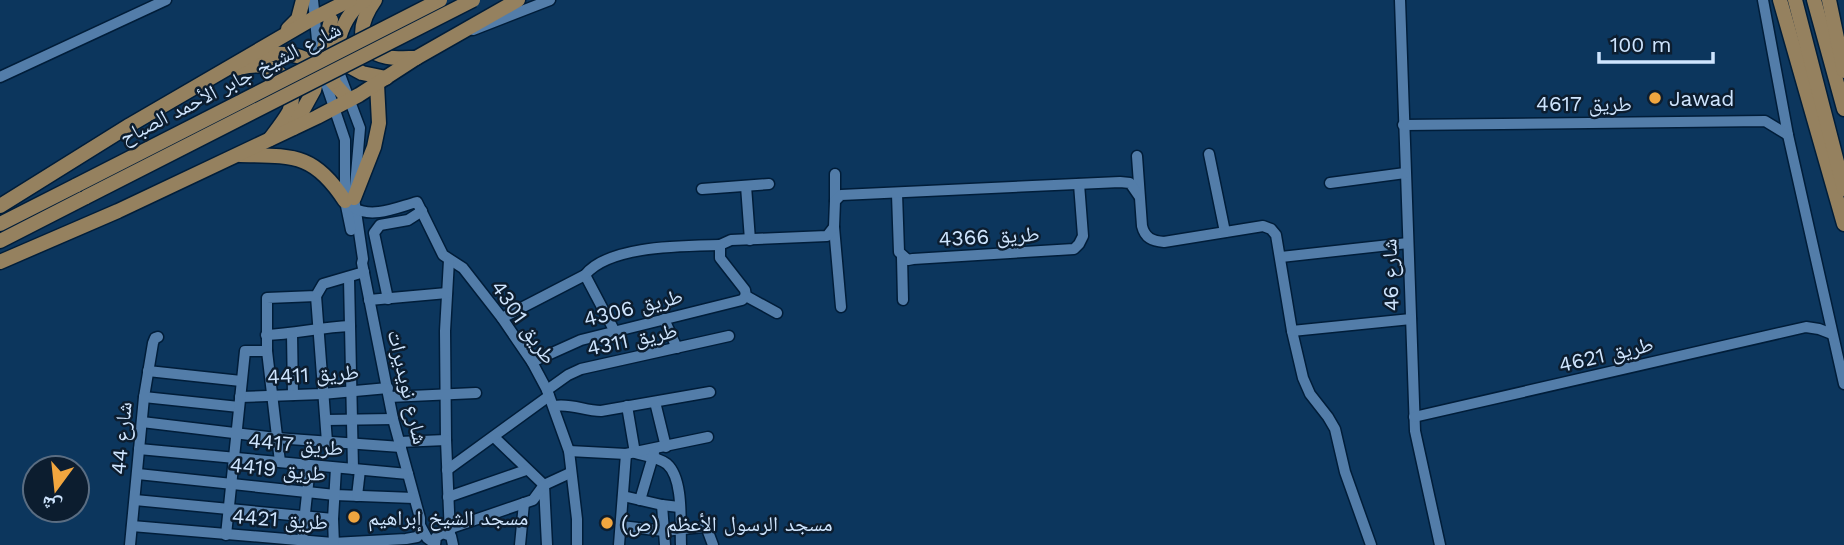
<svg xmlns="http://www.w3.org/2000/svg" width="1844" height="545" viewBox="0 0 1844 545" font-family="'Work Sans','Noto Naskh Arabic',sans-serif">
<rect width="100%" height="100%" fill="#0c365d"/>
<g fill="none" stroke-linecap="round" stroke-linejoin="round">
<defs>
<g id="minor">
<polyline points="313,0 319,60"/>
<polyline points="1400,0 1415,431 1440,545"/>
<polyline points="1763,0 1788,135 1844,384"/>
<polyline points="473,30 550,0"/>
<polyline points="336,64 360,128 354,198 363,259 362,263 393,419 420,518 420,525 427,538 434,543"/>
<polyline points="323,75 345,140 345,201 351,230"/>
<polyline points="0,77 166,0"/>
<polyline points="1403,125 1765,121 1788,135"/>
<polyline points="1209,154 1225,232"/>
<path d="M1137,156L1142,226C1145,238 1152,241 1164,242L1263,226L1271,229L1276,235L1292,331L1303,378L1310,394L1328,417L1335,429L1345,472L1371,545"/>
<polyline points="835,174 835,201"/>
<polyline points="1330,183 1405,173"/>
<polyline points="746,186 750,240"/>
<polyline points="702,189 769,184"/>
<polyline points="897,194 899,252 908,260 913,259 1074,249 1079,244 1083,236 1079,184"/>
<path d="M354,208C373,219 398,207 417,202L443,255L463,268L502,318L532,362L547,390L569,451L577,519V545"/>
<polyline points="834,227 841,307"/>
<polyline points="902,257 903,300"/>
<polyline points="1281,257 1408,243"/>
<polyline points="449,260 445,331 446,440 450,535"/>
<polyline points="585,275 614,330"/>
<polyline points="349,278 353,469"/>
<polyline points="316,296 327,442"/>
<polyline points="388,299 374,233 380,225 408,220 422,211"/>
<polyline points="369,300 447,293"/>
<polyline points="777,313 746,296 745,290 720,258 720,245 731,240 827,236 834,227 835,201 841,195 1120,182 1130,183 1139,196"/>
<path d="M502,318L585,275C609,245 683,246 720,245"/>
<polyline points="664,319 677,348"/>
<polyline points="1292,331 1411,319"/>
<polyline points="292,334 293,395"/>
<path d="M266,335C295,334 321,327 350,326"/>
<polyline points="532,362 581,340 742,300 746,296"/>
<polyline points="148,371 241,381"/>
<polyline points="547,390 568,375 581,369 729,336"/>
<polyline points="144,397 239,407"/>
<polyline points="240,397 322,394 388,388"/>
<polyline points="389,397 476,393"/>
<polyline points="655,402 666,447"/>
<path d="M554,406C572,403 584,411 601,411L710,392"/>
<path d="M627,406L635,453C646,456 658,457 667,464C684,479 680,523 681,545"/>
<polyline points="1414,417 1806,327 1819,329 1832,334"/>
<polyline points="326,420 393,419"/>
<polyline points="142,422 276,438 401,447"/>
<polyline points="494,437 544,485 547,545"/>
<polyline points="399,442 446,440"/>
<polyline points="139,449 408,474"/>
<polyline points="569,451 626,454 708,437"/>
<polyline points="280,462 267,351 267,298 316,296 323,284 364,272"/>
<polyline points="447,470 549,396"/>
<polyline points="138,474 335,495 414,498"/>
<polyline points="357,496 360,470"/>
<polyline points="623,496 662,505 679,507"/>
<polyline points="448,497 526,470"/>
<polyline points="135,500 333,519"/>
<polyline points="640,500 654,453"/>
<polyline points="662,505 665,545"/>
<polyline points="132,526 333,543 406,539 417,537 422,531"/>
<polyline points="621,526 664,531 703,527 707,529 713,545"/>
<polyline points="451,528 533,500 544,485 570,473"/>
<polyline points="226,535 245,351 267,351"/>
<polyline points="302,541 310,466"/>
<polyline points="130,545 144,397 153,343 155,338 158,337"/>
<polyline points="334,545 333,519 336,468"/>
<polyline points="435,545 436,537 443,533 451,536 453,545"/>
<polyline points="520,545 524,503"/>
<polyline points="619,545 626,454"/>
</g>
<g id="major">
<path d="M375,0C359,23 353,49 387,57C396,59 407,58 416,58"/>
<polyline points="1780,0 1844,224"/>
<polyline points="1795,0 1844,189"/>
<polyline points="1814,0 1844,109"/>
<polyline points="1829,0 1844,71"/>
<polyline points="288,29 298,19 303,0"/>
<path d="M254,56C308,47 316,64 349,100"/>
<polyline points="338,60 362,73 386,78"/>
<path d="M235,69C244,67 253,64 262,66C284,70 298,91 289,112C284,121 276,131 270,139"/>
<path d="M333,82C335,52 338,18 365,0"/>
<polyline points="293,128 314,90 331,20"/>
<path d="M240,155C293,156 314,153 345,201"/>
<polyline points="354,198 374,147 379,123 377,84"/>
<polyline points="0,206 130,125 314,18 350,0"/>
<polyline points="0,224 77,185"/>
<polyline points="0,241 86,197"/>
<polyline points="0,262 118,211 317,117 359,95 416,58 518,0"/>
</g>
</defs>
<!-- minor casing -->
<use href="#minor" stroke="#001d39" stroke-width="13"/>
<!-- major casing -->
<use href="#major" stroke="#001d39" stroke-width="17"/>
<!-- minor -->
<use href="#minor" stroke="#537da9" stroke-width="10"/>
<!-- major -->
<use href="#major" stroke="#95815f" stroke-width="14"/>
<defs>
<g id="major-bridge">
<polyline points="77,185 440,0"/>
<polyline points="86,197 473,0"/>
</g>
</defs>
<!-- major-bridge casing -->
<use href="#major-bridge" stroke="#001d39" stroke-width="17" stroke-linecap="butt"/>
<!-- major-bridge -->
<use href="#major-bridge" stroke="#95815f" stroke-width="14"/>
</g>
<!-- markers -->
<g fill="#f1a63f" stroke="#0c1d2f" stroke-width="2.5">
<circle cx="1655" cy="98" r="7"/>
<circle cx="354" cy="517" r="7"/>
<circle cx="607" cy="523" r="7"/>
</g>
<g text-anchor="middle" dominant-baseline="central" stroke-width="5" stroke-linejoin="round" paint-order="stroke">
<!-- street labels -->
<g font-size="21" fill="#cfe5fe" stroke="#0c1d2f">
<text transform="translate(230 83) rotate(-27)">شارع الشيخ جابر الأحمد الصباح</text>
<text x="1584" y="103">طريق 4617</text>
<text transform="translate(989 236) rotate(-3)">طريق 4366</text>
<text transform="translate(1390 275) rotate(-92)">شارع 46</text>
<text transform="translate(633 307) rotate(-14)">طريق 4306</text>
<text transform="translate(524 322) rotate(55)">طريق 4301</text>
<text transform="translate(632 339) rotate(-12)">طريق 4311</text>
<text transform="translate(1606 354) rotate(-13)">طريق 4621</text>
<text transform="translate(313 374) rotate(-3)">طريق 4411</text>
<text transform="translate(408 387) rotate(77)">شارع نويديرات</text>
<text transform="translate(121 438) rotate(-85)">شارع 44</text>
<text transform="translate(296 444) rotate(5)">طريق 4417</text>
<text transform="translate(278 469) rotate(6)">طريق 4419</text>
<text transform="translate(280 519) rotate(4)">طريق 4421</text>
</g>
<!-- poi labels -->
<g font-size="21" fill="#cfe5fe" stroke="#0c1d2f" text-anchor="start">
<text x="1669" y="98">Jawad</text>
<text x="368" y="517">مسجد الشيخ إبراهيم</text>
<text x="621" y="523">مسجد الرسول الأعظم (ص)</text>
</g>
</g>
<!-- north arrow -->
<g transform="translate(56 489) rotate(195)"><circle r="33" fill="#0c1d2f" stroke="#5a6d82" stroke-width="2"/>
<path d="M0-5L12 26L0 18L-12 26Z" fill="#f1a63f"/>
<text y="-10" font-size="19" font-weight="bold" text-anchor="middle" fill="#cfe5fe">ش</text>
</g>
<!-- scale -->
<path d="M1599 52v10h114v-10" fill="none" stroke="#cfe5fe" stroke-width="3.5"/>
<text x="1610" y="52" font-size="21" fill="#cfe5fe" stroke="#0c1d2f" stroke-width="5" paint-order="stroke">100 m</text>
</svg>
